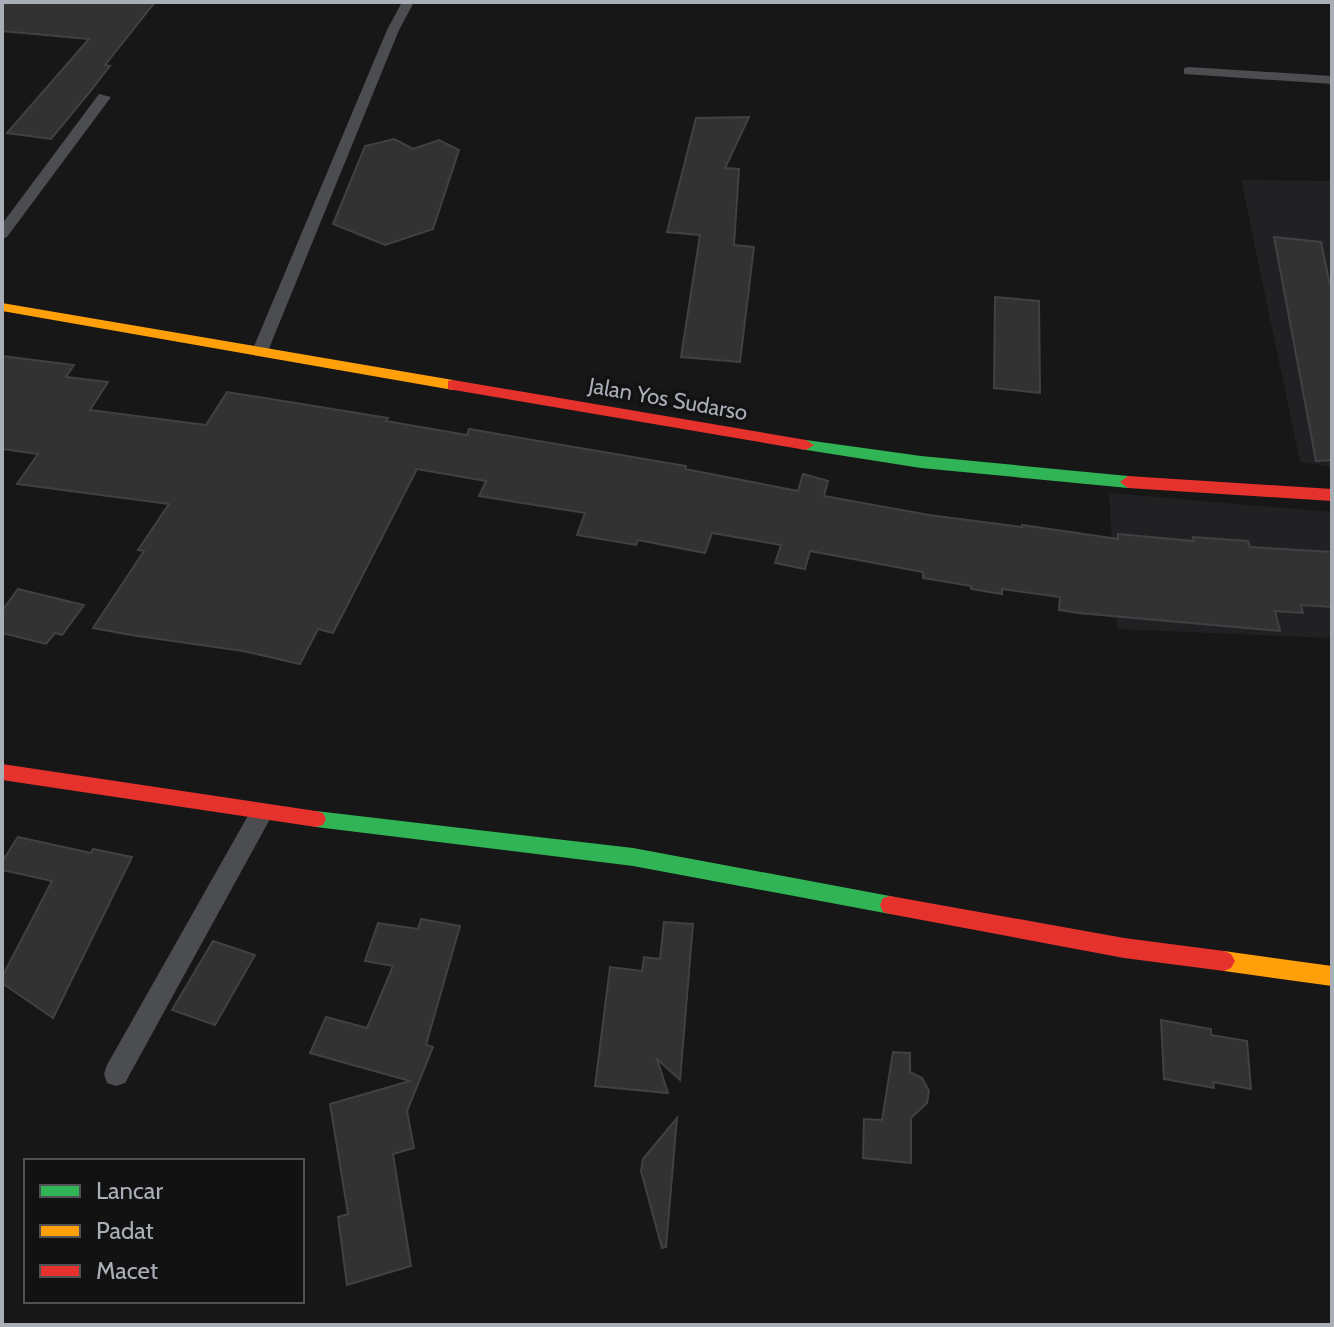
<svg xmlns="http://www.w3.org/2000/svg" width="1334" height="1327" viewBox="0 0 1334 1327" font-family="Cabin,sans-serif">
<rect width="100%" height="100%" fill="#171718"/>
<!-- built -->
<g fill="#212123">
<polygon points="1241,180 1332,181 1332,467 1300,462"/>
<polygon points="1109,493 1332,512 1332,638 1117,629"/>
</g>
<!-- building -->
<g fill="#323233" stroke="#404144" stroke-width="2">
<polygon points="2,2 155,2 105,65 110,66 88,94 51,139 7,133 89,39 2,31"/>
<polygon points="749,117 725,168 739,169 734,245 754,247 740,362 681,357 700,235 667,232 696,118"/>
<polygon points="394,139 413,149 439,140 459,150 433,229 385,245 333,224 365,146"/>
<polygon points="1274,237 1321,242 1332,295 1332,460 1316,461"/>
<polygon points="995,297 1039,301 1040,393 994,388"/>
<polygon points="2,356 74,365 66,377 108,382 90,410 206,425 227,392 388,418 386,421 467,435 469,429 686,466 685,469 798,491 803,474 828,481 824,496 929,515 1022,527 1022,525 1118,539 1118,534 1194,541 1193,537 1248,541 1250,547 1332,552 1332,607 1301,605 1303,613 1275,611 1280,631 1078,613 1059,610 1060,597 1002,589 1002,594 971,589 971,586 923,578 923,572 810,551 805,569 775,563 781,545 712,533 705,553 638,540 636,545 577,535 585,513 479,496 486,481 417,469 333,633 318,629 300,664 243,651 131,635 93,628 144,551 138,550 169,504 17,484 38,454 2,449"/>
<polygon points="18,589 84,605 62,635 55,633 46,644 2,633 2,611"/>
<polygon points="18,837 91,853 93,849 132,857 53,1018 2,983 2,977 52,881 2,870 2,862"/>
<polygon points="421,919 460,926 426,1045 433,1047 407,1111 414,1148 393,1154 411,1266 347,1285 338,1217 348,1214 330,1104 410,1081 310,1053 326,1017 367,1028 393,966 365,961 378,923 418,929"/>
<polygon points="664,922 693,924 680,1080 657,1059 668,1093 595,1086 610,967 642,971 644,957 660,959"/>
<polygon points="213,941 255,955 215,1025 172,1010"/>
<polygon points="1161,1020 1211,1029 1211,1035 1247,1041 1251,1089 1213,1082 1214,1088 1164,1079"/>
<polygon points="893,1052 910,1053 910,1072 922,1078 929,1091 927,1103 911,1118 911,1163 863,1158 864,1119 882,1120"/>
<polygon points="677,1118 666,1247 662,1248 641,1171 643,1159"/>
</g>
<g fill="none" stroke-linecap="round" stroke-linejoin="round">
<!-- lane -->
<g fill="#4c4d50" fill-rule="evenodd">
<polygon points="402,2 414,2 399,30 268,351 260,356 254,355 252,351 387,30"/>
<polygon points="1189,67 1332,76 1332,84 1184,74 1184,68"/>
<polygon points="99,94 111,97 7,237 2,239 2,224"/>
<polygon points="262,803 270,805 273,812 270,819 125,1083 116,1086 107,1083 104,1074 107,1065 254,805"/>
</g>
<!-- fast -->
<g fill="#30b455" fill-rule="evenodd">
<polygon points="806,440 921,456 1128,476 1136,482 1128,488 921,468 800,449 798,445 800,441"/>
<polygon points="316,811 633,848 890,896 897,898 900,905 897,912 890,914 633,866 316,827 309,825 306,819 309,813"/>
</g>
<!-- slow -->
<g fill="#ff9f0a" fill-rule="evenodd">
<polygon points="2,303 453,380 461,385 453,390 2,311"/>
<polygon points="1224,951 1332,966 1332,986 1224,971 1217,968 1213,961 1217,954"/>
</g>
<!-- jam -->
<g fill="#e5322d" fill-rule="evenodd">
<polygon points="453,380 806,440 814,445 806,450 448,389 448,381"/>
<polygon points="1128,476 1332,489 1332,501 1128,488 1120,482"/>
<polygon points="2,764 316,811 323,813 326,819 323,825 316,827 2,780"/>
<polygon points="890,896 1124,938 1224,951 1231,954 1235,961 1231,968 1224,971 1124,958 890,914 883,912 880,905 883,898"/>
</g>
</g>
<g text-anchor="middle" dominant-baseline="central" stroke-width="7" stroke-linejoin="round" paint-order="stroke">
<!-- street labels -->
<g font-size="22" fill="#aaafb7" stroke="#121213">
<text transform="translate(668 399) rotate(10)">Jalan Yos Sudarso</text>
</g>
</g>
<!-- border -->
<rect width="1334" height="1327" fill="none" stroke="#aaafb7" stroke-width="8"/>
<!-- legend -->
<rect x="24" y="1159" width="280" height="144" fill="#121213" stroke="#4f5155" stroke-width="2"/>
<rect x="40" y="1185" width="40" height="12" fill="#30b455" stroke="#4f5155" stroke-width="2"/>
<text x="96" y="1199" font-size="24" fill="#aaafb7">Lancar</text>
<rect x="40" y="1225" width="40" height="12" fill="#ff9f0a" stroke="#4f5155" stroke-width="2"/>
<text x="96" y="1239" font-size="24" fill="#aaafb7">Padat</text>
<rect x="40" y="1265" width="40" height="12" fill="#e5322d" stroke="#4f5155" stroke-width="2"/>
<text x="96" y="1279" font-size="24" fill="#aaafb7">Macet</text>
</svg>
